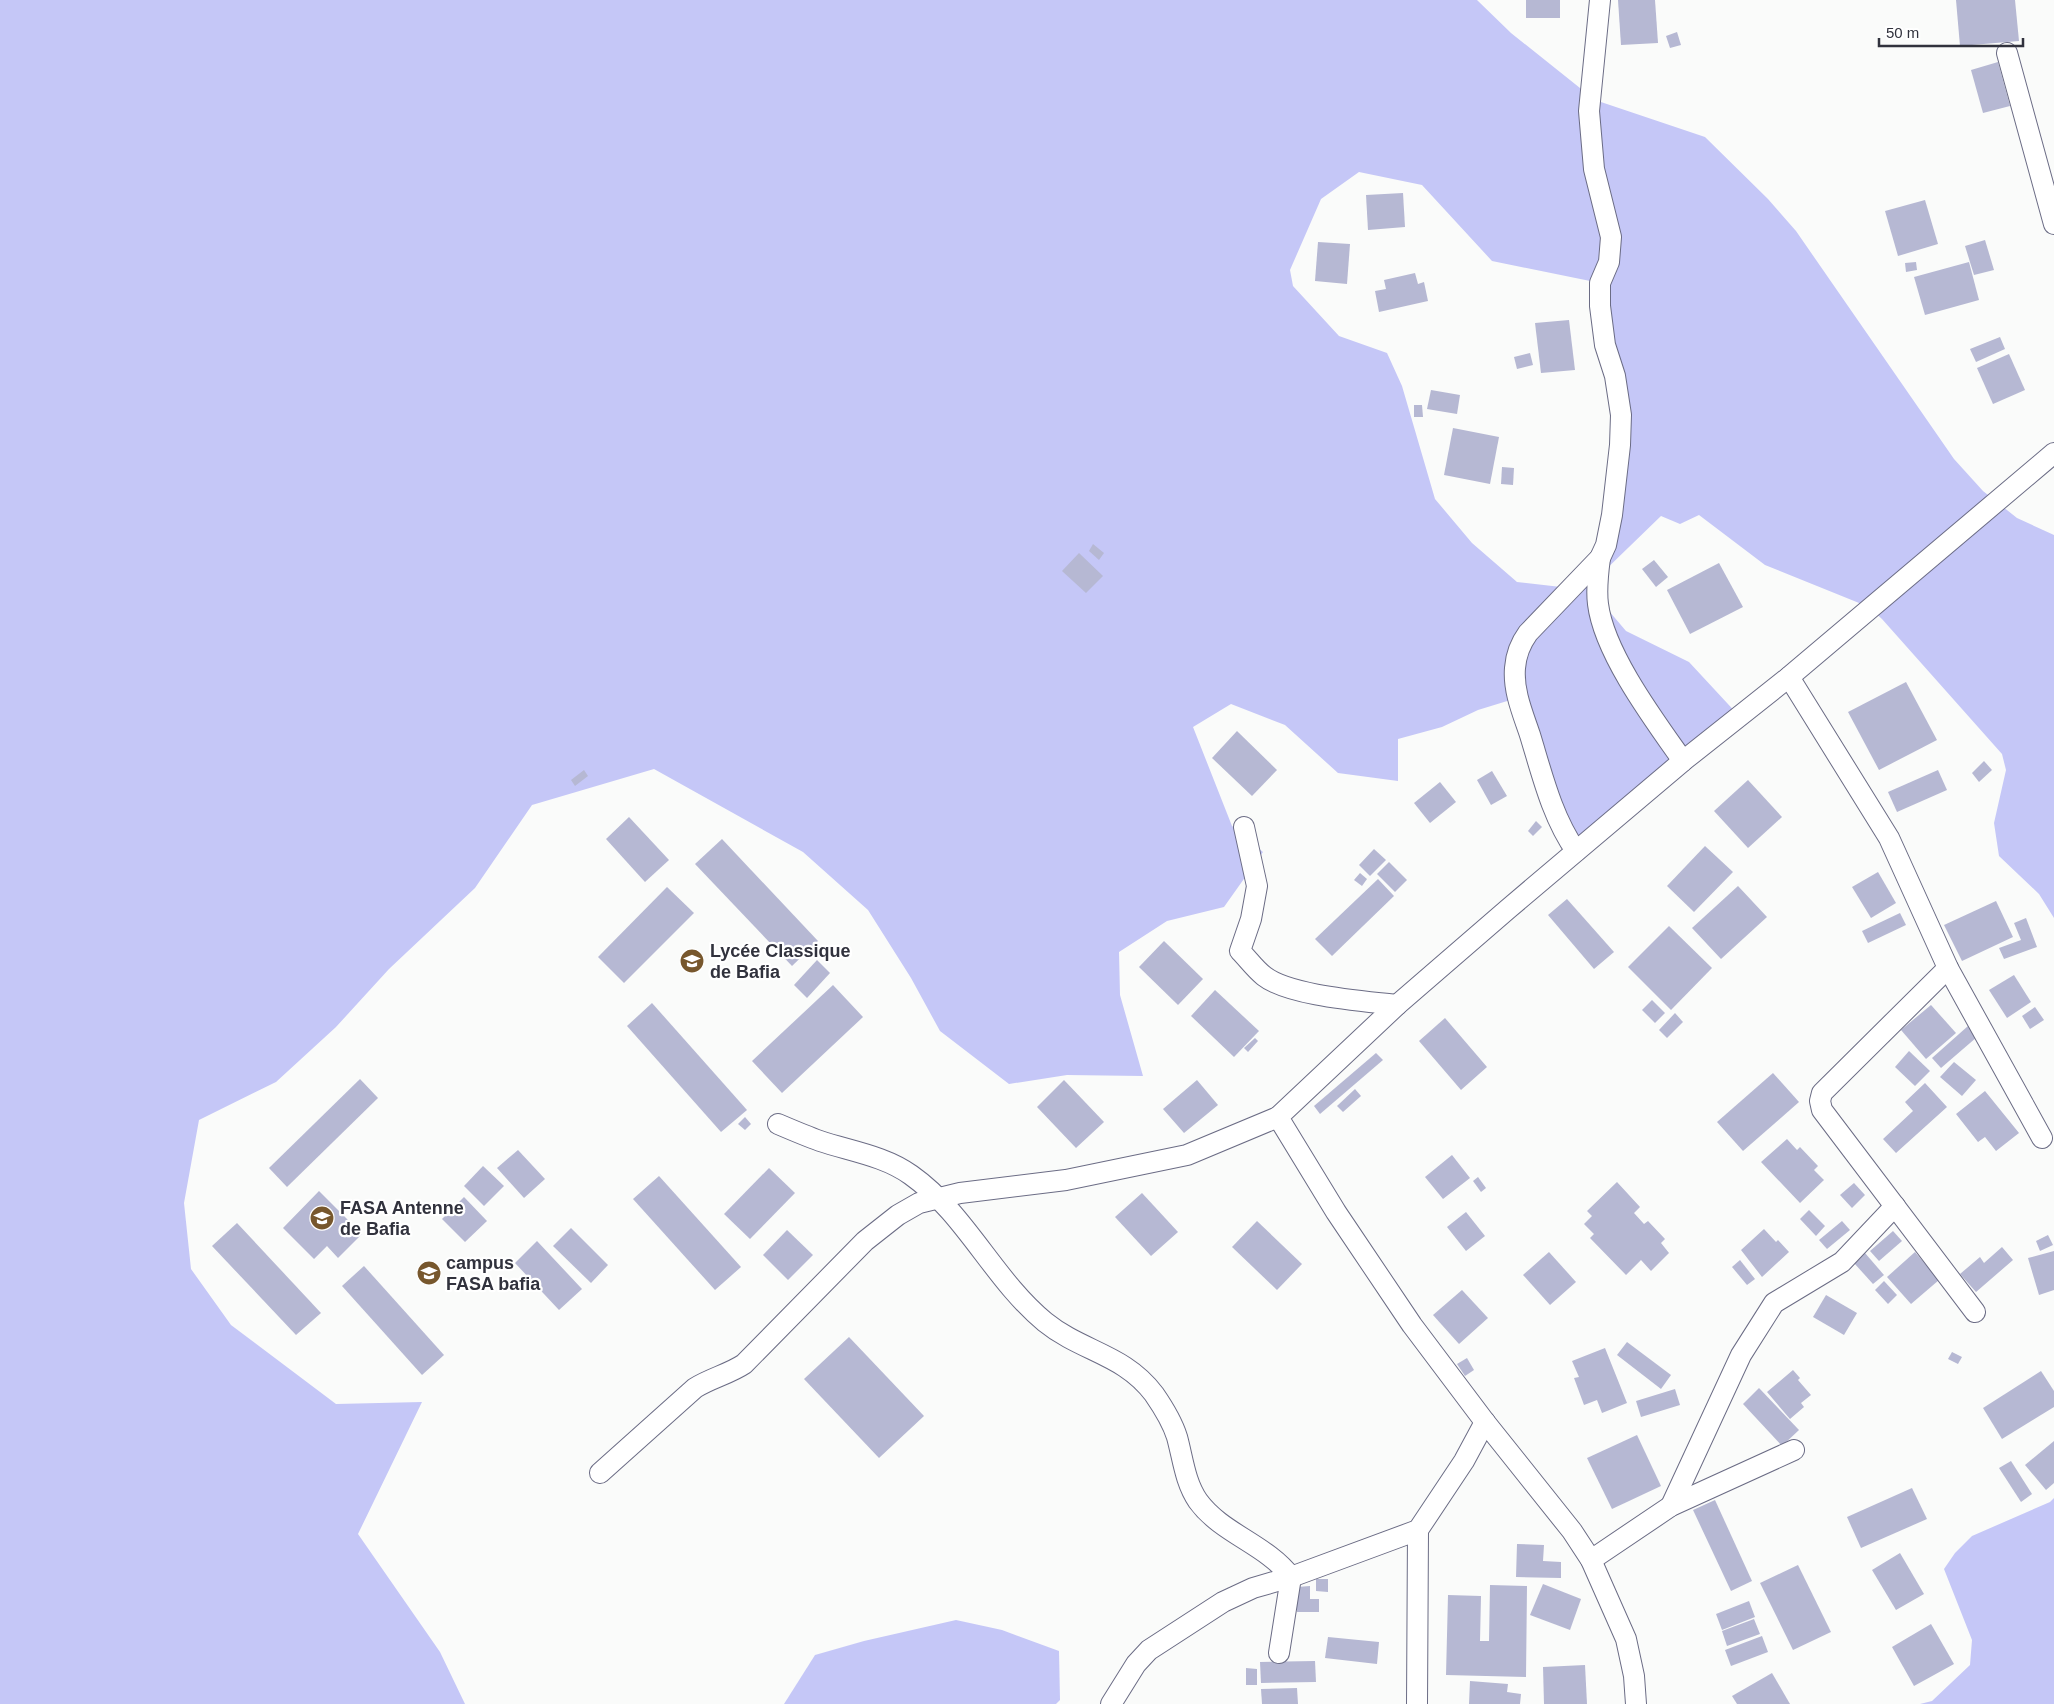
<svg xmlns="http://www.w3.org/2000/svg" width="2054" height="1704" viewBox="0 0 2054 1704" font-family="Helvetica,sans-serif">
<rect width="100%" height="100%" fill="#fafbfa"/>
<!-- forest -->
<g fill="#c5c7f7" fill-rule="evenodd">
<path d="M0,0H1477L1511,33L1595,100L1705,137L1768,199L1796,231L1954,459L1983,491L2017,518L2054,535V918L2039,894L1999,856L1994,823L2006,770L2002,754L1882,619L1869,607L1765,565L1699,515L1680,524L1661,516L1597,578L1609,611L1626,631L1689,662L1740,717L1575,855L1517,698L1478,710L1442,727L1398,739V781L1338,773L1285,725L1231,704L1193,727L1232,826L1263,852L1224,907L1167,921L1119,952L1120,995L1143,1076L1067,1075L1009,1084L940,1031L911,978L868,910L803,852L654,769L532,805L475,888L389,969L336,1027L276,1082L199,1120L184,1203L191,1269L231,1325L336,1404L422,1402L358,1534L440,1652L465,1704H0ZM1359,172L1422,185L1492,261L1600,283L1621,415L1601,549L1561,587L1517,582L1472,543L1435,499L1402,386L1387,353L1339,336L1293,286L1290,270L1321,199Z"/>
<polygon points="2054,1498 2054,1704 1920,1704 1932,1701 1970,1665 1972,1640 1944,1569 1955,1553 1972,1536 2050,1502"/>
<polygon points="956,1620 1002,1630 1059,1651 1060,1700 1056,1704 784,1704 815,1655 864,1641"/>
</g>
<!-- building -->
<g fill="#b6b8d3">
<rect x="1526" y="0" width="34" height="18"/>
<polygon points="1618,0 1655,0 1658,43 1621,45"/>
<polygon points="1956,0 2015,0 2019,41 1960,46"/>
<polygon points="1677,32 1681,45 1670,48 1666,36"/>
<polygon points="1998,62 2010,106 1983,113 1971,70"/>
<polygon points="1403,193 1405,227 1368,230 1366,195"/>
<polygon points="1925,200 1938,244 1898,256 1885,211"/>
<polygon points="1985,240 1994,270 1974,275 1965,246"/>
<polygon points="1318,242 1350,244 1347,284 1315,281"/>
<polygon points="1916,262 1917,270 1906,272 1905,263"/>
<polygon points="1969,262 1979,300 1925,315 1914,277"/>
<polygon points="1415,273 1418,284 1424,282 1428,301 1379,312 1375,291 1386,289 1384,280"/>
<polygon points="1569,320 1575,370 1541,373 1535,323"/>
<polygon points="2000,337 2005,349 1976,362 1970,349"/>
<polygon points="1530,353 1533,365 1517,369 1514,357"/>
<polygon points="2009,354 2025,390 1993,404 1977,368"/>
<polygon points="1431,390 1460,395 1457,414 1427,409"/>
<polygon points="1414,405 1422,405 1423,417 1414,417"/>
<polygon points="1453,428 1499,437 1490,484 1444,475"/>
<polygon points="1502,467 1514,468 1513,485 1501,484"/>
<polygon points="1093,544 1104,553 1099,560 1089,551"/>
<polygon points="1079,553 1103,576 1086,593 1062,571"/>
<polygon points="1654,560 1668,577 1656,587 1642,569"/>
<polygon points="1719,563 1743,607 1690,634 1667,590"/>
<polygon points="1906,682 1937,740 1879,770 1848,712"/>
<polygon points="1237,731 1277,770 1252,796 1212,758"/>
<polygon points="1984,761 1992,770 1979,782 1972,773"/>
<polygon points="584,770 588,776 575,786 571,780"/>
<polygon points="1938,770 1947,790 1897,812 1888,792"/>
<polygon points="1492,771 1507,796 1491,805 1477,780"/>
<polygon points="1748,780 1782,817 1748,848 1714,811"/>
<polygon points="1440,782 1456,802 1430,823 1414,803"/>
<polygon points="629,817 669,860 645,882 606,839"/>
<polygon points="1536,821 1542,827 1533,836 1528,831"/>
<polygon points="722,839 818,941 792,966 695,864"/>
<polygon points="1705,846 1733,872 1694,912 1667,886"/>
<polygon points="1374,849 1386,860 1370,876 1359,865"/>
<polygon points="1389,862 1407,880 1395,892 1377,874"/>
<polygon points="1878,872 1896,903 1871,918 1852,887"/>
<polygon points="1360,873 1367,879 1362,886 1354,880"/>
<polygon points="1378,879 1394,896 1332,956 1315,939"/>
<polygon points="1738,886 1767,917 1721,959 1692,928"/>
<polygon points="667,887 694,913 624,983 598,957"/>
<polygon points="1567,899 1614,952 1594,969 1548,915"/>
<polygon points="1996,901 2013,937 1962,961 1944,925"/>
<polygon points="1900,913 1906,925 1868,943 1862,931"/>
<polygon points="2026,918 2037,947 2004,959 1999,948 2021,940 2014,923"/>
<polygon points="1669,926 1712,968 1671,1010 1628,967"/>
<polygon points="1164,941 1203,979 1178,1005 1139,967"/>
<polygon points="817,960 830,973 807,998 794,985"/>
<polygon points="2014,975 2031,1002 2007,1018 1989,990"/>
<polygon points="833,985 863,1017 782,1093 752,1061"/>
<polygon points="1215,990 1259,1031 1234,1057 1191,1016"/>
<polygon points="1652,1000 1665,1013 1655,1023 1642,1010"/>
<polygon points="652,1003 747,1110 721,1132 627,1026"/>
<polygon points="1931,1005 1956,1033 1926,1059 1901,1030"/>
<polygon points="2035,1007 2044,1020 2030,1029 2022,1016"/>
<polygon points="1675,1013 1683,1022 1667,1038 1659,1030"/>
<polygon points="1445,1018 1487,1067 1461,1090 1419,1041"/>
<polygon points="1968,1026 1977,1037 1941,1068 1932,1058"/>
<polygon points="1255,1038 1258,1041 1248,1052 1244,1048"/>
<polygon points="1909,1051 1930,1071 1915,1086 1895,1067"/>
<polygon points="1376,1053 1383,1060 1320,1114 1314,1106"/>
<polygon points="1954,1062 1976,1080 1962,1096 1940,1077"/>
<polygon points="1773,1073 1799,1102 1743,1151 1717,1122"/>
<polygon points="360,1079 378,1098 287,1187 269,1168"/>
<polygon points="1064,1080 1104,1122 1076,1148 1037,1107"/>
<polygon points="1197,1080 1218,1105 1184,1133 1163,1109"/>
<polygon points="1925,1083 1947,1107 1896,1153 1883,1139 1913,1111 1905,1102"/>
<polygon points="1355,1089 1361,1096 1343,1112 1337,1106"/>
<polygon points="1985,1091 2019,1133 1996,1151 1985,1137 1978,1142 1956,1114"/>
<polygon points="745,1117 751,1124 745,1130 738,1124"/>
<polygon points="1787,1139 1797,1150 1800,1147 1818,1166 1814,1170 1824,1180 1800,1203 1761,1162"/>
<polygon points="518,1150 545,1179 524,1198 497,1168"/>
<polygon points="1452,1155 1470,1178 1443,1199 1425,1177"/>
<polygon points="483,1166 504,1186 484,1206 464,1186"/>
<polygon points="769,1168 795,1193 750,1239 724,1214"/>
<polygon points="659,1176 741,1267 715,1290 633,1199"/>
<polygon points="1478,1177 1486,1188 1481,1192 1473,1181"/>
<polygon points="1617,1182 1640,1207 1634,1213 1644,1224 1648,1221 1665,1239 1661,1243 1669,1253 1651,1271 1641,1260 1626,1275 1590,1238 1594,1234 1584,1224 1592,1216 1587,1211"/>
<polygon points="1854,1183 1865,1195 1852,1208 1840,1195"/>
<polygon points="319,1191 362,1234 338,1258 327,1246 314,1259 283,1228"/>
<polygon points="1142,1193 1178,1232 1151,1256 1115,1217"/>
<polygon points="464,1197 487,1221 465,1242 442,1219"/>
<polygon points="1809,1210 1825,1226 1816,1236 1800,1219"/>
<polygon points="1466,1212 1485,1236 1466,1251 1447,1227"/>
<polygon points="1257,1221 1302,1264 1277,1290 1232,1247"/>
<polygon points="1842,1221 1850,1230 1827,1249 1819,1240"/>
<polygon points="237,1223 321,1313 296,1335 212,1246"/>
<polygon points="571,1228 608,1265 591,1283 553,1246"/>
<polygon points="1764,1229 1776,1242 1778,1240 1789,1252 1762,1277 1741,1250"/>
<polygon points="787,1230 813,1255 788,1280 763,1255"/>
<polygon points="1893,1231 1902,1241 1879,1261 1870,1251"/>
<polygon points="2048,1235 2053,1245 2040,1251 2036,1241"/>
<polygon points="537,1241 582,1289 559,1310 515,1263"/>
<polygon points="2002,1247 2013,1260 1976,1292 1960,1274 1980,1257 1984,1263"/>
<polygon points="2054,1251 2054,1290 2039,1295 2028,1258"/>
<polygon points="1549,1252 1576,1282 1550,1305 1523,1275"/>
<polygon points="1915,1252 1939,1280 1911,1304 1887,1277"/>
<polygon points="1865,1253 1884,1275 1873,1284 1854,1263"/>
<polygon points="1740,1260 1755,1279 1747,1285 1732,1267"/>
<polygon points="364,1266 444,1355 422,1375 342,1286"/>
<polygon points="1884,1281 1897,1295 1888,1304 1875,1290"/>
<polygon points="1462,1290 1488,1318 1459,1344 1433,1315"/>
<polygon points="1826,1295 1857,1313 1844,1335 1813,1317"/>
<polygon points="849,1337 924,1416 879,1458 804,1379"/>
<polygon points="1627,1342 1671,1375 1661,1389 1617,1355"/>
<polygon points="1605,1348 1627,1403 1602,1413 1597,1400 1584,1405 1574,1378 1579,1377 1572,1361"/>
<polygon points="1952,1352 1962,1357 1958,1364 1948,1359"/>
<polygon points="1467,1358 1474,1370 1465,1376 1457,1364"/>
<polygon points="1793,1370 1800,1378 1798,1380 1811,1395 1801,1403 1804,1407 1790,1419 1767,1392"/>
<polygon points="2041,1371 2054,1391 2054,1407 2002,1439 1983,1408"/>
<polygon points="1759,1388 1799,1430 1782,1446 1743,1404"/>
<polygon points="1675,1389 1680,1405 1641,1417 1636,1401"/>
<polygon points="1637,1435 1661,1486 1612,1509 1587,1458"/>
<polygon points="2054,1441 2054,1483 2046,1490 2025,1465"/>
<polygon points="2011,1461 2032,1494 2021,1502 1999,1468"/>
<polygon points="1912,1488 1927,1519 1861,1548 1847,1517"/>
<polygon points="1715,1500 1752,1581 1731,1591 1693,1510"/>
<polygon points="1517,1544 1544,1545 1543,1561 1561,1562 1561,1578 1516,1577"/>
<polygon points="1900,1553 1924,1594 1896,1610 1872,1570"/>
<polygon points="1798,1565 1831,1632 1793,1650 1760,1583"/>
<polygon points="1316,1579 1328,1579 1328,1592 1316,1591"/>
<polygon points="1543,1584 1581,1599 1570,1630 1530,1615"/>
<polygon points="1490,1585 1527,1586 1526,1677 1446,1675 1448,1595 1481,1596 1480,1641 1489,1641"/>
<polygon points="1310,1586 1310,1599 1319,1599 1319,1612 1297,1612 1297,1587"/>
<polygon points="1749,1601 1755,1617 1722,1630 1716,1614"/>
<polygon points="1754,1619 1760,1634 1727,1646 1722,1631"/>
<polygon points="1931,1624 1954,1664 1914,1686 1892,1647"/>
<polygon points="1762,1636 1768,1652 1731,1666 1725,1650"/>
<polygon points="1328,1637 1379,1642 1377,1664 1325,1658"/>
<polygon points="1315,1661 1316,1682 1261,1683 1260,1662"/>
<polygon points="1585,1665 1587,1704 1544,1704 1543,1667"/>
<polygon points="1246,1668 1257,1669 1257,1685 1246,1685"/>
<polygon points="1772,1673 1790,1704 1737,1704 1732,1696"/>
<polygon points="1470,1681 1508,1684 1507,1692 1521,1694 1520,1704 1469,1704"/>
<polygon points="1297,1688 1298,1704 1262,1704 1261,1689"/>
</g>
<g fill="none" stroke-linecap="round" stroke-linejoin="round">
<defs>
<g id="minor">
<polyline points="2007,53 2054,224"/>
<path d="M1600,558C1598,573 1596,589 1598,604C1604,653 1654,720 1683,761"/>
<polyline points="1789,677 1889,838 1948,968 2042,1138"/>
<path d="M1244,827L1257,886L1251,919L1240,951C1248,959 1255,969 1264,976C1289,996 1364,1001 1397,1005"/>
<path d="M1576,851C1552,817 1542,774 1530,735C1523,714 1513,691 1515,668C1516,654 1520,644 1528,633L1600,558L1606,545L1612,515L1620,445L1621,415L1615,376L1605,345L1600,306V283L1609,262L1611,237L1594,169L1589,111L1600,0"/>
<polyline points="1948,968 1822,1093 1820,1101 1822,1110 1975,1312"/>
<path d="M778,1124C792,1130 806,1136 820,1141C850,1151 885,1156 911,1175C966,1214 993,1279 1045,1322C1082,1352 1124,1354 1154,1394C1163,1407 1172,1421 1177,1437C1183,1459 1185,1482 1198,1501C1222,1534 1266,1544 1291,1577L1279,1653"/>
<path d="M600,1473L695,1388C711,1378 729,1374 744,1364L865,1241L898,1215L919,1203L960,1193L1066,1180L1187,1155L1278,1117"/>
<polyline points="1671,1506 1741,1355 1774,1303 1842,1262 1895,1206"/>
<polyline points="1591,1560 1671,1506 1794,1450"/>
<polyline points="1111,1704 1136,1664 1149,1650 1223,1602 1253,1588 1291,1577 1418,1530 1464,1461 1485,1422"/>
<polyline points="1417,1704 1418,1530"/>
<polyline points="1636,1704 1634,1676 1626,1639 1591,1560 1572,1531 1485,1422 1412,1325 1336,1212 1278,1117 1397,1005 1508,909 1683,761 1789,677 2054,453"/>
</g>
</defs>
<!-- minor casing -->
<use href="#minor" stroke="#6b6c85" stroke-width="22"/>
<!-- minor -->
<use href="#minor" stroke="#fff" stroke-width="20"/>
</g>
<!-- icons -->
<defs>
<symbol id="school-disc" viewBox="-11 -11 22 22"><circle r="9.5" fill="#77572d" stroke="#fff"/><path d="M0-5L7-2L0 1L-7-2ZM-4 1L0 2.5L4 1V4Q0 6-4 4Z" fill="#fff"/></symbol>
<symbol id="university-disc" viewBox="-11 -11 22 22"><circle r="9.5" fill="#77572d" stroke="#fff"/><path d="M0-5L7-2L0 1L-7-2ZM-4 1L0 2.5L4 1V4Q0 6-4 4Z" fill="#fff"/></symbol>
</defs>
<g fill-rule="evenodd">
<use href="#school-disc" x="678" y="947" width="28" height="28"/>
<use href="#school-disc" x="308" y="1204" width="28" height="28"/>
<use href="#university-disc" x="415" y="1259" width="28" height="28"/>
</g>
<g text-anchor="middle" dominant-baseline="central" stroke-width="4.5" stroke-linejoin="round" paint-order="stroke">
<!-- poi labels -->
<g font-size="18" font-weight="bold" fill="#31323d" stroke="#fff" text-anchor="start">
<text x="710" y="951">Lycée Classique<tspan x="710" dy="21">de Bafia</tspan></text>
<text x="340" y="1208">FASA Antenne<tspan x="340" dy="21">de Bafia</tspan></text>
<text x="446" y="1263">campus<tspan x="446" dy="21">FASA bafia</tspan></text>
</g>
</g>
<!-- scale -->
<path d="M1879 38v8h144v-8" fill="none" stroke="#31323d" stroke-width="2.5"/>
<text x="1886" y="38" font-size="15" fill="#31323d" stroke="#ffffff" stroke-width="4" paint-order="stroke">50 m</text>
</svg>
